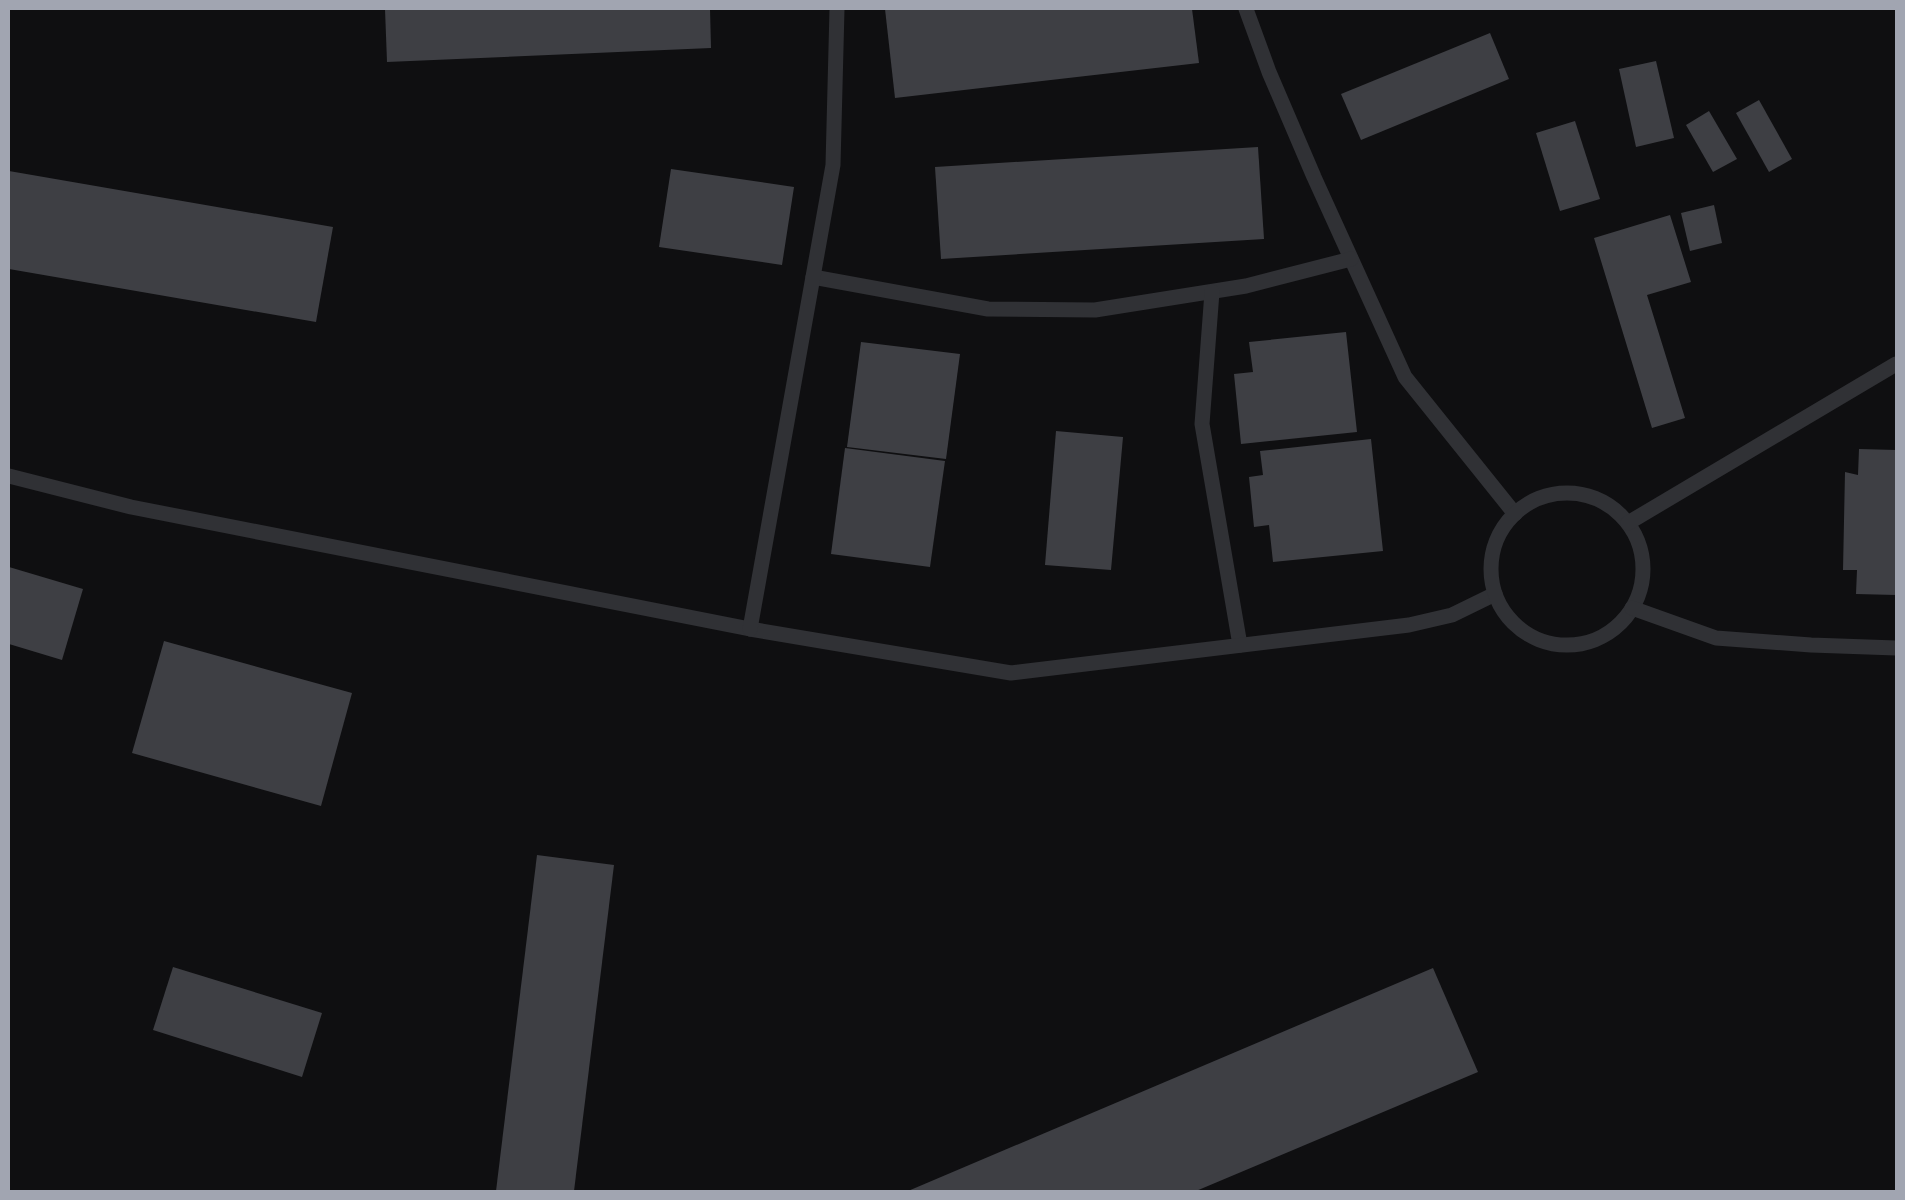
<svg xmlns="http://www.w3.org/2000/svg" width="1905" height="1200" viewBox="0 0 1905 1200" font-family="'IBM Plex Sans',sans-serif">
<rect width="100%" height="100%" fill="#0f0f11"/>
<!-- building -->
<g fill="#3e3f44">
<polygon points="385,9 710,9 711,48 387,62"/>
<polygon points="885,9 1192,9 1199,63 895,98"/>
<polygon points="1490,33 1509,79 1361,140 1341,94"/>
<polygon points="1656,61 1674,138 1636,147 1619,69"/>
<polygon points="1759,100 1792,159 1769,172 1736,113"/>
<polygon points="1709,111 1737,159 1713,172 1686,125"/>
<polygon points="1575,121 1600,199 1560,211 1536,133"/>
<polygon points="1258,147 1264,239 941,259 935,167"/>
<polygon points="671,169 794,187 782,265 659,247"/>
<polygon points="9,171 333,227 316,322 9,269"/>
<polygon points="1714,205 1722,243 1690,251 1681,213"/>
<polygon points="1670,215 1691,282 1647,295 1685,418 1652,428 1594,238"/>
<polygon points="1346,332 1357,432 1241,444 1234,374 1253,372 1249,342"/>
<polygon points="861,342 960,354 946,459 847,447"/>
<polygon points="1056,431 1123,437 1111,570 1045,565"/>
<polygon points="1371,439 1383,551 1273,562 1269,525 1254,527 1249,477 1263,475 1260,451"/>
<polygon points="845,448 945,461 930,567 831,554"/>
<polygon points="1859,449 1896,450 1896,595 1856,594 1857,570 1843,570 1845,472 1858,475"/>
<polygon points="9,567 83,589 62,660 9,644"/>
<polygon points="164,641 352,693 321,806 132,753"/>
<polygon points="537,855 614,865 574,1191 496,1191"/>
<polygon points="173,967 322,1013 302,1077 153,1030"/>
<polygon points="1433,968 1478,1072 1196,1191 908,1191"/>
</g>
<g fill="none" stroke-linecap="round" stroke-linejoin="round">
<!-- service -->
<g stroke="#303135" stroke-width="15">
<polyline points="1246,9 1269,72 1314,177 1405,377 1515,514"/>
<polyline points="813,277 988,309 1095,310 1246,286 1351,259"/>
<polyline points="1212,292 1202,424 1240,645"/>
<polyline points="9,476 131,507 750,629 1011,673 1409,625 1452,615 1495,594"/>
<circle cx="1567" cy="569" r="76"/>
<polyline points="1628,523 1896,364"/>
<polyline points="1632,608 1716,638 1811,645 1896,648"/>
<polyline points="750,629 833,165 837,9"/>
</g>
</g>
<!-- border -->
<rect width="1905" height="1200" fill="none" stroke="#a1a5b1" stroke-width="20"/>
</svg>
